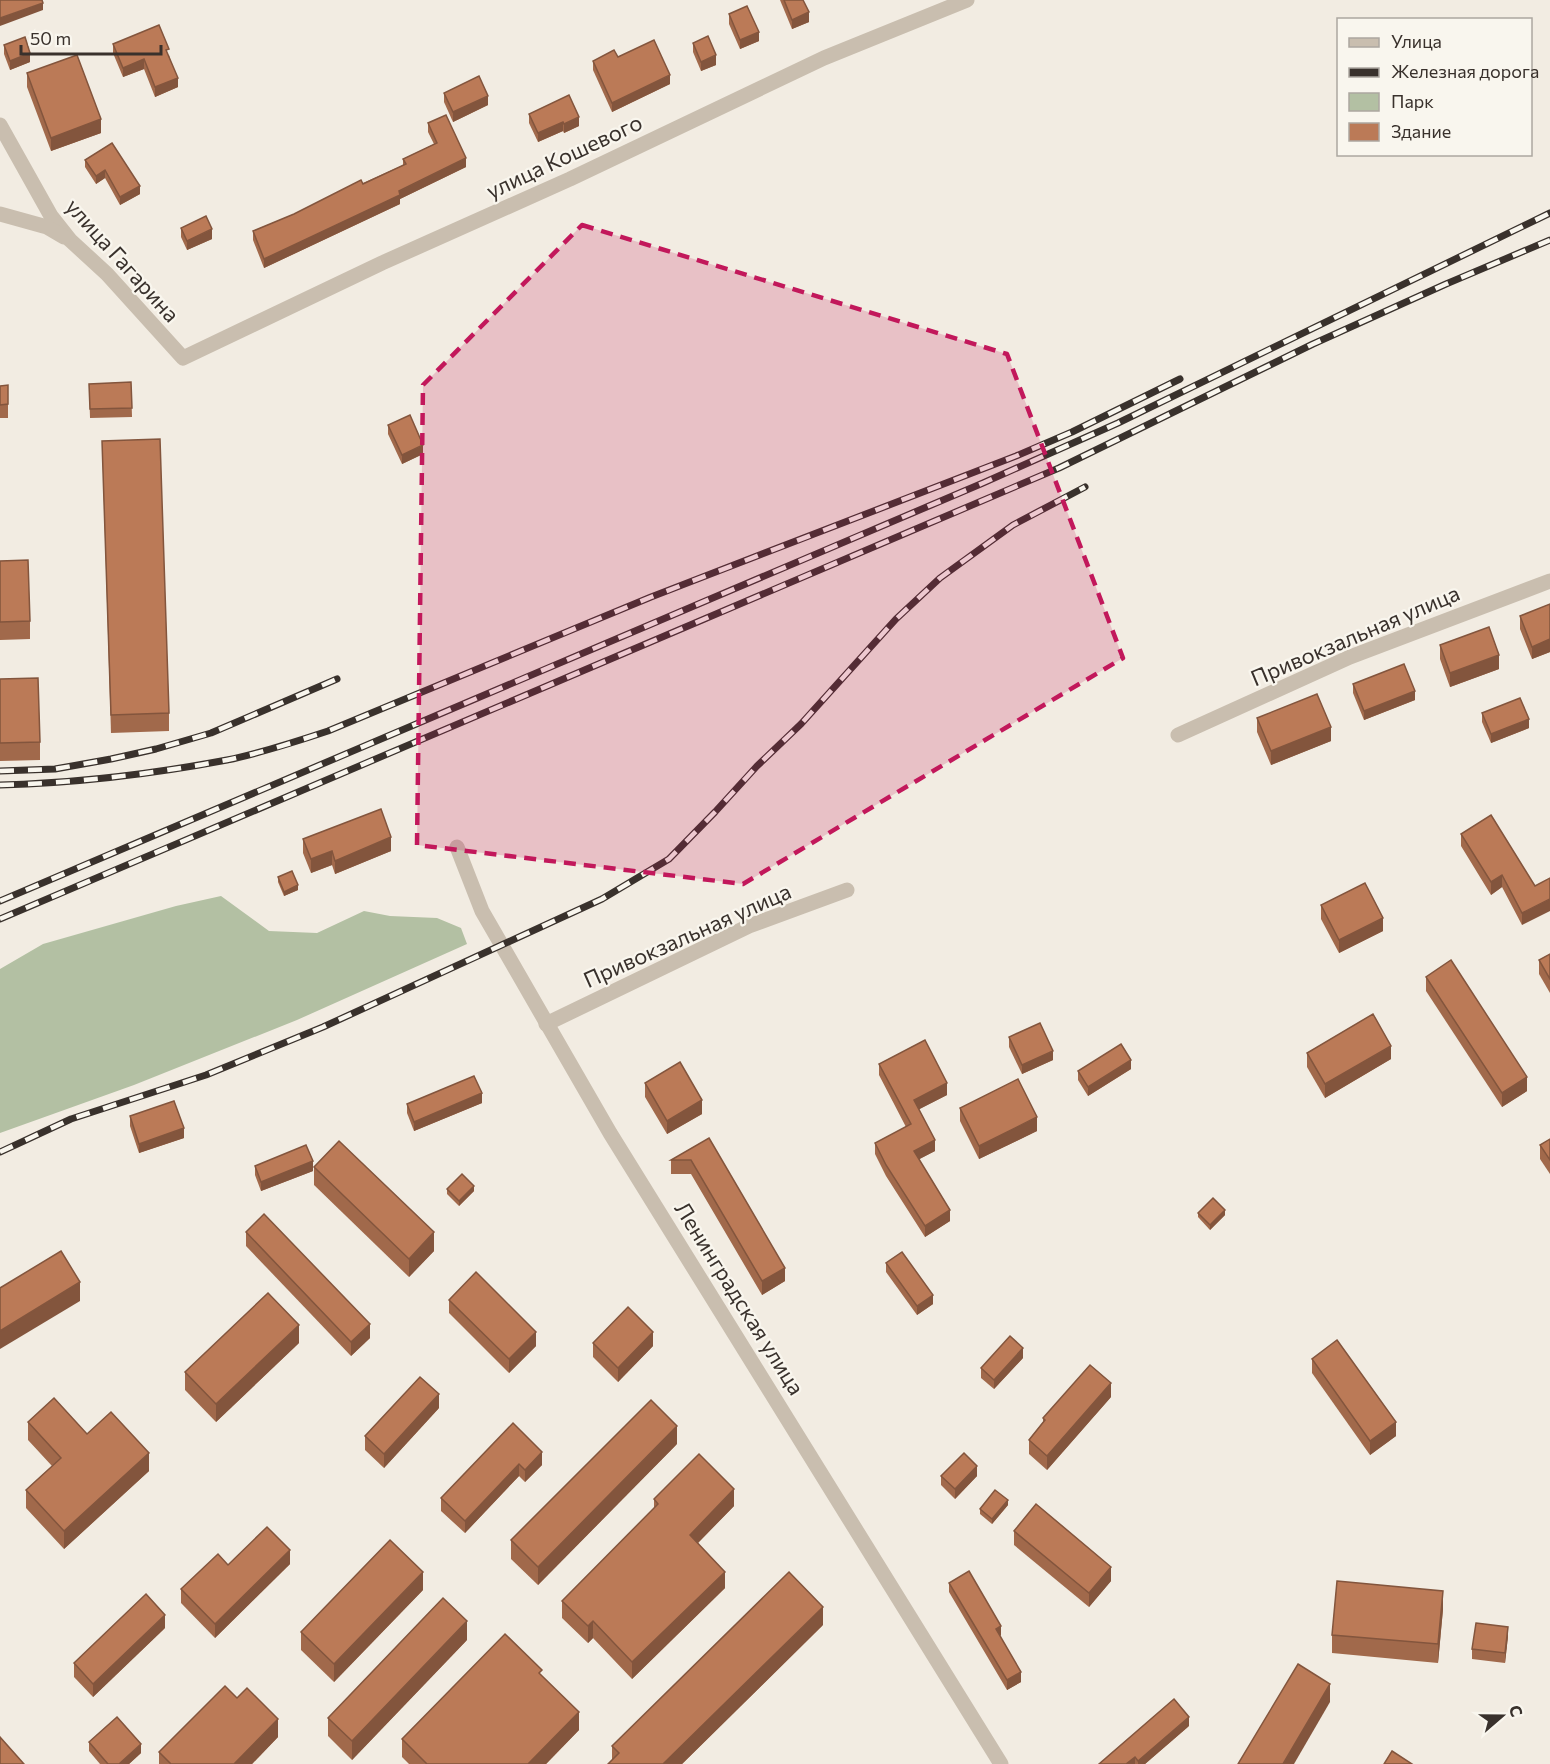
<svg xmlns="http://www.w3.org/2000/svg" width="1550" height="1764" viewBox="0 0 1550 1764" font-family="Commissioner,sans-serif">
<rect width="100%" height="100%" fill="#f2ece2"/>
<!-- green -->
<polygon fill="#b3c0a3" points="221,896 269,931 317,933 364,911 390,916 437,918 461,928 467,944 297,1020 134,1085 0,1133 0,969 43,944 176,906"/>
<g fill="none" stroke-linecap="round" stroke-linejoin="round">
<!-- minor -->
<g stroke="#c9beaf" stroke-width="15">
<polyline points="0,125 51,216 70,240 107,274 183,358 382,263 570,179 824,58 967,0"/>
<polyline points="0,214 47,227 64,237"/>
<polyline points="1178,735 1350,657 1550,581"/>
<polyline points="457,847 482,911 610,1133 1001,1764"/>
<polyline points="546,1024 749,926 847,890"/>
</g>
<defs>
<g id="rail">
<polyline points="0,771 55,769 111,759 156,749 211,733 337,679"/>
<path d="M0,785C76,783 152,774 227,760C261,753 295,742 328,731L651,597L1016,456L1072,432L1180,379"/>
<polyline points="0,901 983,483 1118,423 1550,213"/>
<polyline points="0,919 1059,468 1313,344 1446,284 1550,240"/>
<polyline points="0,1152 71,1119 206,1075 323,1027 602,899 669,859 715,812 757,766 801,724 896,619 940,578 1013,525 1085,487"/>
</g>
</defs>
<!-- rail casing -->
<use href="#rail" stroke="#39312c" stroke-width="7"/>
<!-- rail -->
<use href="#rail" stroke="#f9f6ee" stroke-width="4.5" stroke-dasharray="14" stroke-linecap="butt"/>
</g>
<!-- wall -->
<g fill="#a1694b">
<polygon points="780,0 803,0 809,22 792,29"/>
<polygon points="729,14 759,41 740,49 729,24"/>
<polygon points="693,43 716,65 701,71 693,52"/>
<polygon points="113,44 169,55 178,87 155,97 144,69 123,77 113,53"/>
<polygon points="4,45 30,62 10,70 4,54"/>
<polygon points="618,57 670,84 612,112 593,70 593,61"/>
<polygon points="27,73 101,133 51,151 27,87"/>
<polygon points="444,93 488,105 453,122 444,102"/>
<polygon points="529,114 579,126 564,133 563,131 538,142 529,123"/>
<polygon points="428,123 466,167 400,199 400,204 264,268 253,240 253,231 294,214 403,165 403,159 434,144 428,132"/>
<polygon points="112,143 140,194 120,205 105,178 96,184 85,167 85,160"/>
<polygon points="181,228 212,239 187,250 181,237"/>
<polygon points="131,382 132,417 90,418 89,384"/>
<polygon points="8,385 8,418 0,418 0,386"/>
<polygon points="388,425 423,454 402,464 388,434"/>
<polygon points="102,441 169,713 169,731 111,733"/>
<polygon points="0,561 30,621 30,639 0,640"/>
<polygon points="1550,604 1550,652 1532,659 1520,629 1520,616"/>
<polygon points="1440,645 1499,669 1450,687 1440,659"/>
<polygon points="0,679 40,742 40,760 0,761"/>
<polygon points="1353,684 1415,700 1364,720 1353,693"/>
<polygon points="1482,713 1529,728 1491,743 1482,722"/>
<polygon points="1257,718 1331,741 1271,765 1257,732"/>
<polygon points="1461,834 1535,886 1522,925 1502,887 1491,895 1461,846"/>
<polygon points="303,839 391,851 335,874 332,865 311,873 303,853"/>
<polygon points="278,877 298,890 284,896 278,882"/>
<polygon points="1321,905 1383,931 1339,953 1321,919"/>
<polygon points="1550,954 1550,993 1539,974 1539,960"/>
<polygon points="1426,977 1527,1091 1502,1107 1426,991"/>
<polygon points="1009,1037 1053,1060 1022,1074 1009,1047"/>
<polygon points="1307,1053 1391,1059 1325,1098 1307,1067"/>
<polygon points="879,1064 947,1095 919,1109 935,1151 919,1159 950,1221 925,1237 886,1176 875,1154 875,1143 906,1127 879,1075"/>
<polygon points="1131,1069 1088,1096 1078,1080 1078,1071"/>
<polygon points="645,1083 702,1114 667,1134 645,1097"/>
<polygon points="482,1103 414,1131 407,1113 407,1104"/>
<polygon points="960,1108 1037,1131 979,1159 960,1121"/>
<polygon points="130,1116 184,1138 139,1153 130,1126"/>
<polygon points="709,1138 785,1281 762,1295 691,1174 671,1174 671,1160"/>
<polygon points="1550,1139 1550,1174 1540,1159 1540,1145"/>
<polygon points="255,1166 313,1171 261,1191 255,1175"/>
<polygon points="314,1167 434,1251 409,1277 314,1185"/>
<polygon points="447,1189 474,1191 459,1206 447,1194"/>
<polygon points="1198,1213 1225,1215 1210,1230 1198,1217"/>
<polygon points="246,1232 370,1338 351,1356 246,1246"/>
<polygon points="886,1263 933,1304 917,1315 886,1272"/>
<polygon points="449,1300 536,1346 509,1373 449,1313"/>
<polygon points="299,1343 216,1422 185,1390 185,1372"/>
<polygon points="593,1343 653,1346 618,1382 593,1357"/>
<polygon points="1023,1358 994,1389 981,1378 981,1368"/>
<polygon points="1312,1359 1396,1436 1370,1455 1312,1373"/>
<polygon points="1111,1397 1047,1470 1029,1454 1029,1440 1043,1422 1043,1418"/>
<polygon points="439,1408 384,1468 365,1450 365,1436"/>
<polygon points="28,1422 87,1434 149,1471 64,1549 26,1508 26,1490 52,1466 28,1440"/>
<polygon points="677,1444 538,1585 511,1559 511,1540"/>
<polygon points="542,1452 542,1465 525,1482 519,1476 465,1533 441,1511 441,1498"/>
<polygon points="941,1476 977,1476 955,1499 941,1485"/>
<polygon points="654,1499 734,1506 698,1543 725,1588 632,1679 593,1638 588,1643 562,1618 562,1601 654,1509"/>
<polygon points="1008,1505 992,1524 980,1514 980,1509"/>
<polygon points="1014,1531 1111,1581 1089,1607 1014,1545"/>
<polygon points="290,1564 215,1638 181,1603 181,1589 228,1565"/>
<polygon points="949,1583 1001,1635 1000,1636 1021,1682 1007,1690 949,1592"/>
<polygon points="423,1590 334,1682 301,1650 301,1632"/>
<polygon points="1443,1609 1438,1663 1332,1653 1332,1635"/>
<polygon points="823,1625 682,1764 608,1764 612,1760 612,1746"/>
<polygon points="165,1628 93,1697 74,1677 74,1663"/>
<polygon points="1508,1636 1505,1663 1472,1659 1472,1649"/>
<polygon points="467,1640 352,1760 328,1736 328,1718"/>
<polygon points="542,1676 579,1730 546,1764 409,1764 402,1757 402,1739"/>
<polygon points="1189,1726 1145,1764 1099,1764"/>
<polygon points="278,1737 252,1764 159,1764 159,1752"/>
<polygon points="89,1742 141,1753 129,1764 100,1764 89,1751"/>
</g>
<!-- shaded-wall -->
<g fill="#83553d">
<polygon points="43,3 43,10 0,26 0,18"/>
<polygon points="809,12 809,22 792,29 792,20"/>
<polygon points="759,32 759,41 740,49 740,40"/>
<polygon points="30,53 30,62 10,70 10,61"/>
<polygon points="716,55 716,65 701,71 701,62"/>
<polygon points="144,59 144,69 123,77 123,68"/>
<polygon points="670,75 670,84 612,112 612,103"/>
<polygon points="178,78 178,87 155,97 155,87"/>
<polygon points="488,96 488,105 453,122 453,112"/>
<polygon points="579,117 579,126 564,133 564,124"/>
<polygon points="101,119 101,133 51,151 51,138"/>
<polygon points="563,122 563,131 538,142 538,133"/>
<polygon points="466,158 466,167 400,199 400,204 264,268 264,259"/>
<polygon points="105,170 105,178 96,184 96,176"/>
<polygon points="140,186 140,194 120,205 120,197"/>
<polygon points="212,229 212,239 187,250 187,241"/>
<polygon points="423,445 423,454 402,464 402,455"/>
<polygon points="1550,639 1550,652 1532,659 1532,647"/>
<polygon points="1499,655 1499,669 1450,687 1450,673"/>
<polygon points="1415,691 1415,700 1364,720 1364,711"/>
<polygon points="1529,719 1529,728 1491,743 1491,734"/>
<polygon points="1331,727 1331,741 1271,765 1271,751"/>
<polygon points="391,837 391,851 335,874 335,861"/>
<polygon points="332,851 332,865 311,873 311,859"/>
<polygon points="1502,875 1502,887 1491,895 1491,882"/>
<polygon points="298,885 298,890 284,896 284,892"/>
<polygon points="1550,899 1550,911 1522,925 1522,913"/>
<polygon points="1383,918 1383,931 1339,953 1339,940"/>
<polygon points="1391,1046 1391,1059 1325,1098 1325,1084"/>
<polygon points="1053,1051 1053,1060 1022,1074 1022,1065"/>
<polygon points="1131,1060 1131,1069 1088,1096 1088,1087"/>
<polygon points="1527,1077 1527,1091 1502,1107 1502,1093"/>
<polygon points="947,1083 947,1095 914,1112 914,1100"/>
<polygon points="482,1093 482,1103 414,1131 414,1122"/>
<polygon points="702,1100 702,1114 667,1134 667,1121"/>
<polygon points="1037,1117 1037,1131 979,1159 979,1146"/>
<polygon points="184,1128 184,1138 139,1153 139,1144"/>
<polygon points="935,1140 935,1151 914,1162 914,1151"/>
<polygon points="313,1161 313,1171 261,1191 261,1182"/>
<polygon points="474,1186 474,1191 459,1206 459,1201"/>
<polygon points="950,1210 950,1221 925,1237 925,1226"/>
<polygon points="1225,1210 1225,1215 1210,1230 1210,1225"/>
<polygon points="434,1232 434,1251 409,1277 409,1259"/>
<polygon points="785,1268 785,1281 762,1295 762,1281"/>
<polygon points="80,1282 80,1301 0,1349 0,1331"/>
<polygon points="933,1295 933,1304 917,1315 917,1306"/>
<polygon points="370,1324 370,1338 351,1356 351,1342"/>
<polygon points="299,1325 299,1343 216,1422 216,1404"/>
<polygon points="536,1332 536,1346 509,1373 509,1359"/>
<polygon points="653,1332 653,1346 618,1382 618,1368"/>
<polygon points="1023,1348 1023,1358 994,1389 994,1380"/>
<polygon points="1111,1383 1111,1397 1047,1470 1047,1456"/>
<polygon points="439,1394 439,1408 384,1468 384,1454"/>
<polygon points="1396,1422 1396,1436 1370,1455 1370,1441"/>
<polygon points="677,1426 677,1444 538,1585 538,1567"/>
<polygon points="542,1452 542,1465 525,1482 525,1470"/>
<polygon points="149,1453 149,1471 64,1549 64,1531"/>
<polygon points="519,1464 519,1476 465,1533 465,1521"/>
<polygon points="977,1466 977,1476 955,1499 955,1489"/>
<polygon points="734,1489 734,1506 690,1551 690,1535"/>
<polygon points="1008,1500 1008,1505 992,1524 992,1519"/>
<polygon points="290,1550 290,1564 215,1638 215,1624"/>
<polygon points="1111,1567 1111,1581 1089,1607 1089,1593"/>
<polygon points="423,1572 423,1590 334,1682 334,1664"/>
<polygon points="725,1572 725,1588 632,1679 632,1662"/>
<polygon points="1443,1591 1443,1609 1438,1663 1438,1644"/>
<polygon points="823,1607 823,1625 682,1764 663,1764"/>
<polygon points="165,1615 165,1628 93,1697 93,1684"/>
<polygon points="467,1621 467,1640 352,1760 352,1741"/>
<polygon points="593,1621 593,1638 588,1643 588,1626"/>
<polygon points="1001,1626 1001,1635 996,1638 996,1629"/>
<polygon points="1508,1627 1508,1636 1505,1663 1505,1653"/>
<polygon points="1021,1672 1021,1682 1007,1690 1007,1680"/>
<polygon points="1330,1684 1330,1702 1294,1764 1283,1764"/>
<polygon points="579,1712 579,1730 546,1764 528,1764"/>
<polygon points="1189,1717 1189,1726 1145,1764 1138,1764 1138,1761"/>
<polygon points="278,1719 278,1737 252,1764 234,1764"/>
<polygon points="141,1744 141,1753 129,1764 119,1764"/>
<polygon points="1135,1757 1135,1764 1126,1764"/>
</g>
<!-- building -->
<g fill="#bb7a57" stroke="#83553d" stroke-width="1.5">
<polygon points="0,0 42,0 43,3 0,18"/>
<polygon points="784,0 803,0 809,12 792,20"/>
<polygon points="747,6 759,32 740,40 729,14"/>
<polygon points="159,25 169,49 166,50 178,78 155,87 144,59 123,68 113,44"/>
<polygon points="708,36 716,55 701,62 693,43"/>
<polygon points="25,37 30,53 10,61 4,45"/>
<polygon points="654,40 670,75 612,103 593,61 614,50 618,57"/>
<polygon points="77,55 101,119 51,138 27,73"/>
<polygon points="479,76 488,96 453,112 444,93"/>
<polygon points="569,95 579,117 564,124 563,122 538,133 529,114"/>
<polygon points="446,115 466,158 399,191 400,195 264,259 253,231 294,214 361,180 363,184 406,164 403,159 437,143 428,123"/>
<polygon points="112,143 140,186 120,197 105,170 96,176 85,160"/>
<polygon points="206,216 212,229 187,241 181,228"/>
<polygon points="131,382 132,408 90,409 89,384"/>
<polygon points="8,385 8,404 0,405 0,386"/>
<polygon points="410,415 423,445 402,455 388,425"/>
<polygon points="160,439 169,713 111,715 102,441"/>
<polygon points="28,560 30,621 0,622 0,561"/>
<polygon points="1550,604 1550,639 1532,647 1520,616"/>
<polygon points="1489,627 1499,655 1450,673 1440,645"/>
<polygon points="1404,664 1415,691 1364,711 1353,684"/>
<polygon points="38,678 40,742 0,743 0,679"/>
<polygon points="1317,694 1331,727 1271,751 1257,718"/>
<polygon points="1520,698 1529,719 1491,734 1482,713"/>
<polygon points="381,809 391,837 335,861 332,851 311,859 303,839"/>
<polygon points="1491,815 1535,886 1550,878 1550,899 1522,913 1502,875 1491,882 1461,834"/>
<polygon points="292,871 298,885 284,892 278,877"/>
<polygon points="1365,883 1383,918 1339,940 1321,905"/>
<polygon points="1550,954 1550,979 1539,960"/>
<polygon points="1451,960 1527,1077 1502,1093 1426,977"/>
<polygon points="1373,1014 1391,1046 1325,1084 1307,1053"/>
<polygon points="1040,1023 1053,1051 1022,1065 1009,1037"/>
<polygon points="925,1040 947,1083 914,1100 935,1140 914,1151 950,1210 925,1226 886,1165 875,1143 911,1124 879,1064"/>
<polygon points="1121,1044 1131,1060 1088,1087 1078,1071"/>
<polygon points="680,1062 702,1100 667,1121 645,1083"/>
<polygon points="474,1076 482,1093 414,1122 407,1104"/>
<polygon points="1018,1079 1037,1117 979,1146 960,1108"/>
<polygon points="174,1101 184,1128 139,1144 130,1116"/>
<polygon points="709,1138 785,1268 762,1281 691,1160 671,1160"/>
<polygon points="1550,1139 1550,1160 1540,1145"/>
<polygon points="339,1141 434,1232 409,1259 314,1167"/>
<polygon points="306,1145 313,1161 261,1182 255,1166"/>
<polygon points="462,1174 474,1186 459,1201 447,1189"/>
<polygon points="1213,1198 1225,1210 1210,1225 1198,1213"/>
<polygon points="264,1214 370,1324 351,1342 246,1232"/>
<polygon points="61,1251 80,1282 0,1331 0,1288"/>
<polygon points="902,1252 933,1295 917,1306 886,1263"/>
<polygon points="476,1272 536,1332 509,1359 449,1300"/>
<polygon points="268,1293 299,1325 216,1404 185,1372"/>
<polygon points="628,1307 653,1332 618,1368 593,1343"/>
<polygon points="1010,1336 1023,1348 994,1380 981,1368"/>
<polygon points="1337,1340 1396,1422 1370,1441 1312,1359"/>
<polygon points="1090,1365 1111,1383 1047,1456 1029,1440 1045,1420 1043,1418"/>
<polygon points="420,1377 439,1394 384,1454 365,1436"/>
<polygon points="54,1398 87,1434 111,1412 149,1453 64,1531 26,1490 61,1458 28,1422"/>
<polygon points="651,1400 677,1426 538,1567 511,1540"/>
<polygon points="513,1423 542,1452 525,1470 519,1464 465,1521 441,1498"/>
<polygon points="964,1453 977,1466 955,1489 941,1476"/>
<polygon points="699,1454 734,1489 690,1535 725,1572 632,1662 593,1621 588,1626 562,1601 658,1504 654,1499"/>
<polygon points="995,1490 1008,1500 992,1519 980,1509"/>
<polygon points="1036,1504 1111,1567 1089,1593 1014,1531"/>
<polygon points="267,1527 290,1550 215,1624 181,1589 218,1554 228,1565"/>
<polygon points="390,1540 423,1572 334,1664 301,1632"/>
<polygon points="969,1571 1001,1626 996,1629 1021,1672 1007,1680 949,1583"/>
<polygon points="789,1572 823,1607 663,1764 608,1764 619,1753 612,1746"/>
<polygon points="1337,1581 1443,1591 1438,1644 1332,1635"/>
<polygon points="146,1594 165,1615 93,1684 74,1663"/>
<polygon points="443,1598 467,1621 352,1741 328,1718"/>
<polygon points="1476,1623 1508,1627 1505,1653 1472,1649"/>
<polygon points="505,1634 542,1670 539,1673 579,1712 528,1764 427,1764 402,1739"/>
<polygon points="1298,1664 1330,1684 1283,1764 1238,1764"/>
<polygon points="225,1686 237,1698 247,1688 278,1719 234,1764 171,1764 159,1752"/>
<polygon points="1174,1699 1189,1717 1138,1761 1135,1757 1126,1764 1099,1764"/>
<polygon points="117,1717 141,1744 119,1764 108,1764 89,1742"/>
<polygon points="0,1737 24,1764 0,1764"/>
<polygon points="1392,1751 1412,1764 1384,1764"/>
</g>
<!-- marked area -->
<path fill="#c2185b" fill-opacity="0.2" stroke="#c2185b" stroke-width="4.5" stroke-dasharray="12 8" stroke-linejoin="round" d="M582,225L1007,354L1123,658L743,884L417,845L423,385Z"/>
<g text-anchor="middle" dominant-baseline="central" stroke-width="4.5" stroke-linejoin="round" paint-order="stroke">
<!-- street labels -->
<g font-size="22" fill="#39312c" stroke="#f9f6ee">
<text transform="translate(564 156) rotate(-25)">улица Кошевого</text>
<text transform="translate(123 260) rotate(48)">улица Гагарина</text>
<text transform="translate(1355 635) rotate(-23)">Привокзальная улица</text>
<text transform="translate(687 935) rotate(-24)">Привокзальная улица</text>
<text transform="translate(740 1298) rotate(58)">Ленинградская улица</text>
</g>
</g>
<!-- legend -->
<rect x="1337" y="18" width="195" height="138" fill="#f9f6ee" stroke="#aca7a0" stroke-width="1.5"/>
<rect x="1349" y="38" width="30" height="9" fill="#c9beaf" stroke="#aca7a0" stroke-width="1.5"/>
<text x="1391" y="48" font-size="18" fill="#39312c">Улица</text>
<rect x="1349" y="68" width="30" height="9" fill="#39312c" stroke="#aca7a0" stroke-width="1.5"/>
<text x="1391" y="78" font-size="18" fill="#39312c">Железная дорога</text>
<rect x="1349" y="93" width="30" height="18" fill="#b3c0a3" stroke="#aca7a0" stroke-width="1.5"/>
<text x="1391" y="108" font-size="18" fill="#39312c">Парк</text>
<rect x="1349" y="123" width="30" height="18" fill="#bb7a57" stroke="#aca7a0" stroke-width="1.5"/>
<text x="1391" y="138" font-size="18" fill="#39312c">Здание</text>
<!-- north arrow -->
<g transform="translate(1502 1716) rotate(70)" stroke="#f9f6ee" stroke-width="4.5" paint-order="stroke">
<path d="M0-4.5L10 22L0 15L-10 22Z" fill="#39312c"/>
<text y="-9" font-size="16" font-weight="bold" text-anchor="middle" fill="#39312c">С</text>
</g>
<!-- scale -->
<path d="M21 45v9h140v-9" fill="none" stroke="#39312c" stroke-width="3"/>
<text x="30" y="45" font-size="18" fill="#39312c" stroke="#f9f6ee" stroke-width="4.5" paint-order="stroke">50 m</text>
</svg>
